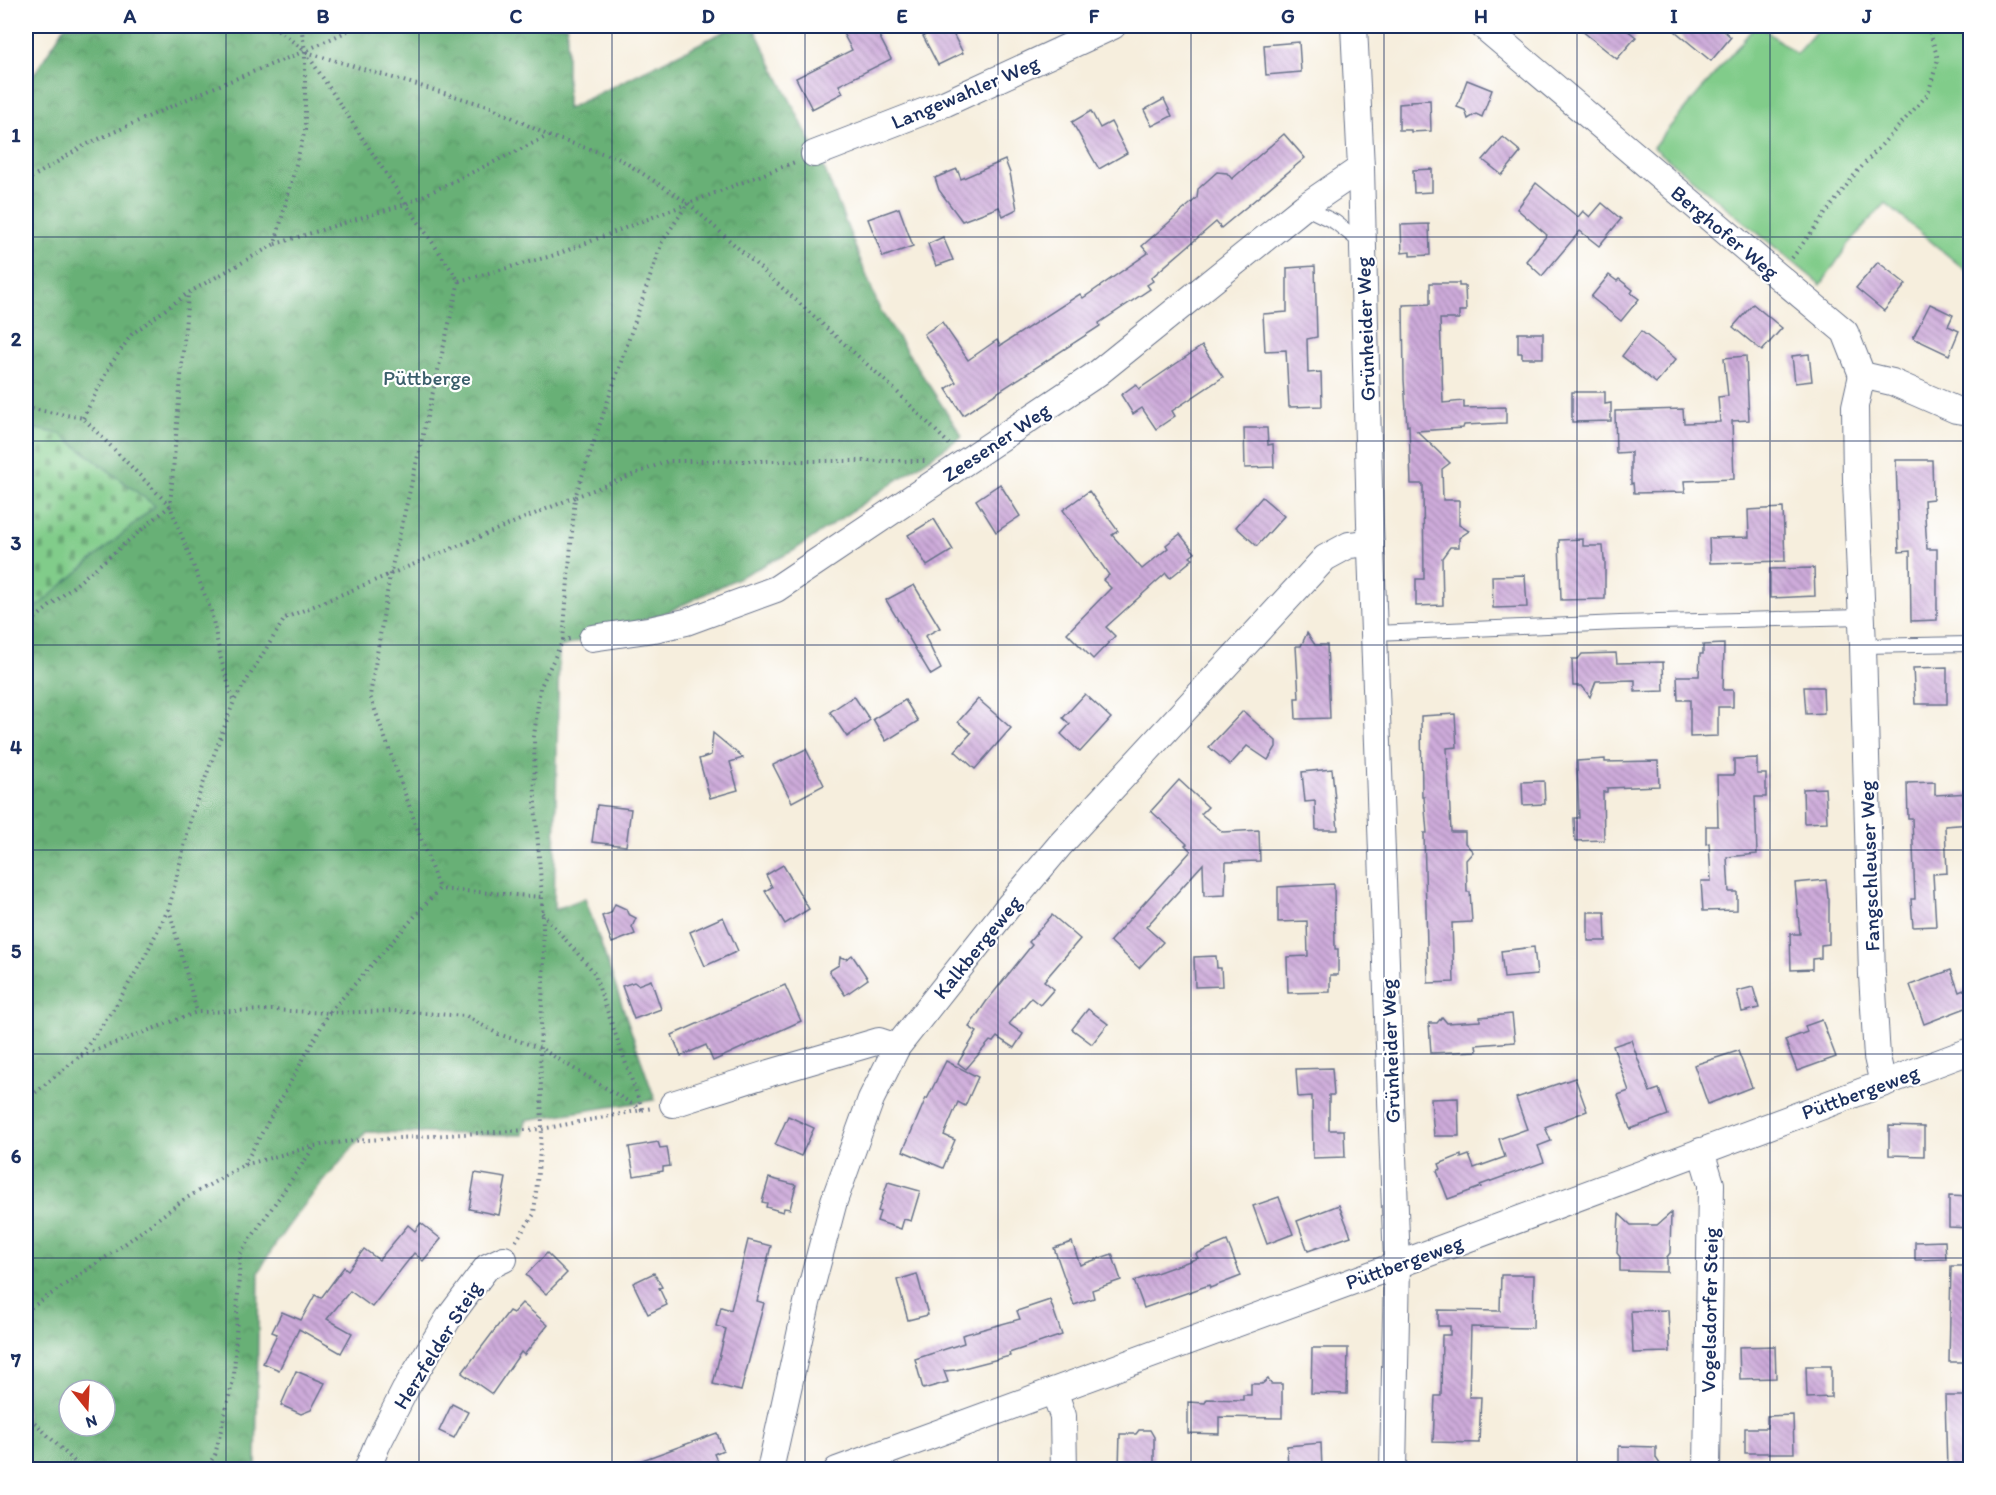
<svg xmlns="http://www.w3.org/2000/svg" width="1996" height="1495" viewBox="0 0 1996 1495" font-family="Itim,sans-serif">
<defs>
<pattern id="forest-crowns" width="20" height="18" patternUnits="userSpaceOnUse" patternTransform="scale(1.5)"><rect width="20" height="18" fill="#68b076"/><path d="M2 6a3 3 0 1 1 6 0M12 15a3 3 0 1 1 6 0" fill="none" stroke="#559064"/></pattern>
<pattern id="cemetery-stones" width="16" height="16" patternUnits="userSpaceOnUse" patternTransform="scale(1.5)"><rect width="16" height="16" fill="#81cc8a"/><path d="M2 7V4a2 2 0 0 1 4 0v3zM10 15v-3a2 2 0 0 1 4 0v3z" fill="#69a674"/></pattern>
<pattern id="building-back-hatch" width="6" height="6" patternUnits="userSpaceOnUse" patternTransform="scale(1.5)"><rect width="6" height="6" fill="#ceabda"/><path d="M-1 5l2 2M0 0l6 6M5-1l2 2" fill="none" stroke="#a68cb4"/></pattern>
</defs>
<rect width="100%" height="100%" fill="#fff"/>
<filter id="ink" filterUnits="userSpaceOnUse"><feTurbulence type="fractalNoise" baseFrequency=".0167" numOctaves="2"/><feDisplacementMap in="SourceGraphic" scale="12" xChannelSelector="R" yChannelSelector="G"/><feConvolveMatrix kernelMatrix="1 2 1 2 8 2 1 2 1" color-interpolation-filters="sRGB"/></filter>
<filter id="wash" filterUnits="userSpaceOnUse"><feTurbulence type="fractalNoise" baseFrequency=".008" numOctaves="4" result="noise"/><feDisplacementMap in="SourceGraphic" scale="24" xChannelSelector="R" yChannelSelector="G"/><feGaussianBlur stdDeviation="1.35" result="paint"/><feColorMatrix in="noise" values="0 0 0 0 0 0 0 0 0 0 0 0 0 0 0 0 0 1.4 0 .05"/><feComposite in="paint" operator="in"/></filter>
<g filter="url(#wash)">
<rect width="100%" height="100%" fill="#f6eedd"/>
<!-- green -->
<polygon fill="#81cc8a" stroke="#4e7e74" stroke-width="1.5" points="1755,26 1760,26 1796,54 1821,26 1970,26 1970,274 1885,203 1848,245 1821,285 1653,147"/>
<!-- forest -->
<path fill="url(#forest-crowns)" stroke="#42706a" stroke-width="1.5" fill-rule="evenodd" d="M65,26H567V109L735,26H753L825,170L880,310L962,436L793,551L668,612L559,648L554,910L585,898L655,1100L526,1120L523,1135L366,1132C329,1176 286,1221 259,1272L256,1469H26V616L155,506L60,434L26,427V87ZM69,1390H105V1426H69Z"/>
<!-- cemetery -->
<polygon fill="url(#cemetery-stones)" stroke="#4e7e74" stroke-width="1.5" points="26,427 60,434 155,506 26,616"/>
<g id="blocks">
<!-- building -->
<g fill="url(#building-back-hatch)">
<polygon points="839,26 874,26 891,59 839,85 843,93 812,109 796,78 852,50"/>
<polygon points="945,26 949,26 963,53 938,65 923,36"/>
<polygon points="1576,26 1622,26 1636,37 1617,59"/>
<polygon points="1669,26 1718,26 1731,37 1711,61"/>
<polygon points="1299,42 1301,72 1266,75 1264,45"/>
<polygon points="1467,80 1492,90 1482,117 1476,114 1468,119 1465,110 1457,107"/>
<polygon points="1164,99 1172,116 1152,126 1144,110"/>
<polygon points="1430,100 1431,131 1411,132 1411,130 1399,130 1399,104 1410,103 1410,101"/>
<polygon points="1091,111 1100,128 1111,122 1127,153 1099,169 1072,122"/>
<polygon points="1284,134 1305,158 1221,228 1216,222 1151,278 1153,281 1147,285 1150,289 1099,323 1100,326 963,415 946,389 956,382 924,334 942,322 968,360 997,340 1000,346 1080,294 1083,298 1148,253 1142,246 1197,198 1198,189 1217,172 1227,173 1232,179"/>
<polygon points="1503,137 1521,152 1502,175 1483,160"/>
<polygon points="1005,160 1010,173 1017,209 1003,216 999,207 962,221 939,190 935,178 957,169 961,179"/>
<polygon points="1432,169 1432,192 1414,193 1413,170"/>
<polygon points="1536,183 1578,217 1583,211 1590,217 1602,203 1621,219 1599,246 1580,231 1542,276 1526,261 1547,235 1517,209"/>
<polygon points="899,208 913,246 883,257 868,219"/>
<polygon points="1429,224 1430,255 1410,256 1410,252 1402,253 1401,225"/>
<polygon points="943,237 953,260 936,266 928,244"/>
<polygon points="1878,262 1906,284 1884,311 1856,288"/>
<polygon points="1315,266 1317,337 1307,339 1308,373 1321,372 1322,406 1289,407 1286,350 1265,351 1263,314 1287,312 1287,268"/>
<polygon points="1609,275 1617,281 1619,279 1633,290 1631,293 1639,299 1621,321 1591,297"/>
<polygon points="1430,283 1459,283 1459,286 1465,286 1466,311 1459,311 1459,319 1440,319 1443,403 1464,401 1464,408 1506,407 1506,423 1464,425 1463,428 1417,431 1450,463 1442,469 1443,500 1459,500 1459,525 1469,531 1459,538 1459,547 1450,547 1442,558 1443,605 1416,606 1416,579 1424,579 1423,484 1411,484 1409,425 1407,426 1404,380 1403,305 1430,304"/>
<polygon points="1753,304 1782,328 1762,351 1733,327"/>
<polygon points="1930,304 1953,315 1948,326 1959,331 1949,355 1913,338"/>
<polygon points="1641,331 1676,359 1656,383 1622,356"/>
<polygon points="1518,333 1543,333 1543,358 1522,358 1522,353 1518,353"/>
<polygon points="1202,346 1223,377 1172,411 1175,416 1156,429 1142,408 1133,414 1121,395 1136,384 1139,389"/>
<polygon points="1809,354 1812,381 1795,383 1792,356"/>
<polygon points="1746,356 1749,420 1732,421 1734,479 1684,481 1685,492 1634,493 1633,483 1631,484 1631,452 1616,453 1615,411 1683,409 1684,423 1720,422 1718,397 1728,396 1724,358"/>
<polygon points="1572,392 1605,392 1605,404 1611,403 1611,421 1572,422"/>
<polygon points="1244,428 1267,428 1268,445 1273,444 1274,467 1245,468"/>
<polygon points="1896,460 1932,460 1933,499 1924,500 1927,549 1937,549 1937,620 1911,621 1910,551 1899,552"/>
<polygon points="1000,484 1020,516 996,532 976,500"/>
<polygon points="1089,491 1118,531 1112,535 1142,569 1168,548 1166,545 1180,534 1195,553 1190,557 1193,559 1170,578 1166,573 1106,627 1115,636 1093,659 1067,633 1111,588 1103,580 1109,575 1063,510"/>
<polygon points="1262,497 1284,516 1257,546 1236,527"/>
<polygon points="1783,508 1785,561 1710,563 1709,538 1749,537 1748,510"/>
<polygon points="934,519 953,550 927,566 908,535"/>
<polygon points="1583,539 1583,546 1603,546 1604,560 1605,560 1605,599 1561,600 1559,540"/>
<polygon points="1814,568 1815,596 1770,598 1770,569"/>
<polygon points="1525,575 1527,607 1493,608 1492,576"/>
<polygon points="914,585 940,628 925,636 941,669 931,675 886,600"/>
<polygon points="1307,633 1315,645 1327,645 1330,718 1296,719 1295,698 1299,698 1296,646 1301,646"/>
<polygon points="1724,644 1723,690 1733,690 1733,707 1718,707 1718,736 1690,737 1690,700 1678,700 1677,676 1699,676 1700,654 1703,654 1703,645"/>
<polygon points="1616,653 1617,663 1663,662 1664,691 1635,692 1635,680 1596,681 1590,697 1582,686 1573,686 1572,659 1578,659 1582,654"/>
<polygon points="1947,667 1947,704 1915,704 1913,668"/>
<polygon points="1804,687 1823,687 1824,713 1806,714"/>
<polygon points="1085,694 1111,718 1080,752 1061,734 1070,724 1063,718"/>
<polygon points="854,696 870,720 847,737 830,712"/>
<polygon points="978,699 1011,728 975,769 955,751 971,733 958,722"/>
<polygon points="905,700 918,721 886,741 873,719"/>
<polygon points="1243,711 1276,741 1276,747 1268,760 1247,746 1230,765 1209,747"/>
<polygon points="1455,714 1457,747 1447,748 1451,832 1465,832 1465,843 1473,852 1466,860 1467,892 1470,892 1472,922 1452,923 1454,982 1428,983 1424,833 1427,833 1424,797 1422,797 1421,716"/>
<polygon points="713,733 743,758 730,762 738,790 710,798 699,759 711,755"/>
<polygon points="806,749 824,785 792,802 773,765"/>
<polygon points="1757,758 1757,774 1766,774 1766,797 1755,797 1757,854 1727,857 1729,892 1737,892 1737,910 1703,911 1701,881 1711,881 1709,843 1706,844 1706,826 1718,826 1717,775 1734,775 1734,759"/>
<polygon points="1605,759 1605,762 1658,761 1659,786 1607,788 1607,792 1603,792 1604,840 1575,841 1574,818 1579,818 1577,761"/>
<polygon points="1332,769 1338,830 1316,830 1315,801 1305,802 1302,772"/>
<polygon points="1179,780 1208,807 1201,814 1223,832 1259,830 1260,861 1226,862 1225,895 1204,896 1203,864 1146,927 1163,942 1139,968 1110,941 1191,851 1185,845 1187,844 1151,811"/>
<polygon points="1544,781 1545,804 1523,805 1522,782"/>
<polygon points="1935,782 1935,795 1971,793 1971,824 1945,826 1947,873 1933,874 1936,926 1913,927 1911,899 1915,899 1912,818 1908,818 1907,783"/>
<polygon points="1825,788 1827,822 1804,823 1803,789"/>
<polygon points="597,805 631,809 626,846 592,842"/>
<polygon points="783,865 809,909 785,924 765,891 772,887 766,875"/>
<polygon points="1826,880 1828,898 1829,898 1829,944 1821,945 1821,958 1812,959 1812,969 1791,970 1790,934 1800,934 1795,883"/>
<polygon points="1334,884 1335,949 1338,949 1338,975 1330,975 1330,992 1288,993 1287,957 1308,956 1307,921 1278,922 1278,887"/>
<polygon points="615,904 626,909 628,914 636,918 632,927 635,934 612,943 602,916 611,913"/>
<polygon points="1588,912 1605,912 1606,941 1588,941"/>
<polygon points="1052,915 1080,939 1044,981 1054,989 1040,1005 1031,998 1009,1024 1023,1034 1014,1048 997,1037 993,1042 990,1041 966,1069 958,1063 977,1032 969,1027 986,1002 1032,945 1029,942"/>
<polygon points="723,917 738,951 705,966 690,932"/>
<polygon points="1534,947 1537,975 1504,978 1501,951"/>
<polygon points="852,955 868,979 845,995 829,971 839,965 840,957 847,959"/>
<polygon points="1216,956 1217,968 1221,968 1222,986 1195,987 1194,957"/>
<polygon points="1951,970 1959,992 1971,987 1971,1006 1924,1024 1910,985"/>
<polygon points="651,980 661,1009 634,1019 622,986 634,982 638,985"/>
<polygon points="785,985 801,1021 713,1061 706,1045 681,1056 672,1035"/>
<polygon points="1753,987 1759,1008 1742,1012 1737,991"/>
<polygon points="1088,1009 1108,1024 1092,1044 1072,1029"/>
<polygon points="1512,1014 1515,1042 1476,1045 1477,1051 1431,1053 1429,1023 1437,1023 1442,1017 1447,1023 1480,1021 1480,1017"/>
<polygon points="1822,1020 1836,1057 1797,1071 1785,1040 1807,1032 1805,1026"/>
<polygon points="1631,1040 1650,1092 1659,1089 1668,1115 1630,1129 1618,1095 1629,1091 1613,1046"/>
<polygon points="1738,1051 1752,1087 1708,1104 1694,1065"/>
<polygon points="946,1061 978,1077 965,1106 958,1102 944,1135 955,1140 943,1168 903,1151 926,1098 927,1099"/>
<polygon points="1332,1068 1334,1095 1329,1095 1329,1130 1344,1130 1345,1157 1313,1158 1312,1096 1298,1097 1296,1069"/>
<polygon points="1575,1078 1587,1111 1545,1127 1551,1141 1538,1146 1544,1162 1480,1185 1481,1187 1448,1199 1437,1171 1441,1169 1439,1164 1461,1155 1461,1158 1469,1155 1474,1168 1505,1157 1499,1139 1527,1129 1516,1098"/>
<polygon points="1458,1098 1459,1136 1434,1136 1431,1099"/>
<polygon points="788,1116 814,1128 801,1156 775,1145"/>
<polygon points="1889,1126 1924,1127 1924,1156 1889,1155"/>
<polygon points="658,1142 660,1148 667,1147 670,1166 663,1167 663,1171 634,1176 629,1147"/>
<polygon points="475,1173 506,1178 499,1215 469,1209"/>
<polygon points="769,1178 796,1185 790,1209 784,1208 783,1212 766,1207 767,1203 762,1202"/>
<polygon points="888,1182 920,1191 911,1221 904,1219 901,1229 877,1221 880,1212 878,1211"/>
<polygon points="1949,1196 1971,1197 1971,1228 1949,1227"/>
<polygon points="1279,1197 1293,1234 1267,1244 1253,1206"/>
<polygon points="1339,1205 1351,1236 1308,1251 1297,1221"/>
<polygon points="1671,1213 1670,1253 1667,1257 1667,1272 1620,1271 1620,1257 1617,1253 1619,1214 1631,1225 1657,1225"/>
<polygon points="421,1223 441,1239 423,1261 414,1253 372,1307 350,1291 327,1319 352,1333 341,1353 299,1329 279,1370 263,1363 277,1334 272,1332 282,1312 301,1320 315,1295 321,1298 344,1267 348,1270 364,1249 379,1260 408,1225 415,1231"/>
<polygon points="748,1240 771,1246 757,1301 764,1303 741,1391 713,1384 726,1329 716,1326 721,1307 731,1310"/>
<polygon points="1227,1241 1241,1276 1210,1288 1209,1285 1144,1308 1134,1281 1198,1258 1196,1254"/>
<polygon points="1945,1241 1946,1259 1915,1260 1915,1242"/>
<polygon points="1072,1242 1080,1265 1112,1254 1121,1280 1092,1290 1094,1298 1074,1305 1054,1248"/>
<polygon points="547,1253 567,1273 546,1294 526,1275"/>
<polygon points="1951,1266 1971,1266 1971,1362 1949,1362"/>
<polygon points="654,1273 662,1287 659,1288 667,1305 648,1314 633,1283"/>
<polygon points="917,1274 928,1315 908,1320 897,1280"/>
<polygon points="1501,1275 1534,1275 1533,1328 1471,1327 1469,1397 1481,1397 1479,1443 1433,1442 1435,1396 1441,1396 1442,1335 1450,1335 1450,1326 1438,1326 1438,1310 1500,1311"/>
<polygon points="1050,1300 1062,1335 1009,1353 1010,1356 956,1370 944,1371 948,1382 923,1389 915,1359 964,1343 962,1335 1020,1319 1017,1311"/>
<polygon points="522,1303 548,1325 524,1355 521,1352 492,1394 462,1373 509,1311 513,1313"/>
<polygon points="1668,1310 1670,1352 1633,1353 1631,1311"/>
<polygon points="1775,1346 1776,1378 1740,1379 1739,1347"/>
<polygon points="1312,1348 1348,1348 1347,1394 1311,1393"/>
<polygon points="1806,1366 1831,1366 1831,1397 1807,1398"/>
<polygon points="296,1371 325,1383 311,1410 301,1414 281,1405"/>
<polygon points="1268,1379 1271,1384 1282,1384 1282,1418 1219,1417 1219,1434 1188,1433 1188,1402 1205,1403 1207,1399 1243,1400 1243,1395 1251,1395 1251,1384 1262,1384"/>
<polygon points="1945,1396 1971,1396 1971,1470 1947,1470"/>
<polygon points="452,1404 468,1412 454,1438 439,1431"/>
<polygon points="1793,1415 1794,1453 1745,1453 1745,1428 1767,1428 1767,1416"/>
<polygon points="1139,1430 1150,1430 1154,1437 1154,1468 1119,1467 1120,1434 1136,1434"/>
<polygon points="717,1433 723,1450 714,1454 718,1463 699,1470 623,1470 623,1467"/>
<polygon points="1321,1443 1322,1470 1288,1470 1287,1446"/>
<polygon points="1619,1446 1656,1447 1656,1458 1664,1470 1619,1470"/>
</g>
</g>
</g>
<g filter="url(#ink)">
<use href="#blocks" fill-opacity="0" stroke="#68728a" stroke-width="1.5"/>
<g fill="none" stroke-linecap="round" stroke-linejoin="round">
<defs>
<g id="service">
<polyline points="1304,207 1335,222 1363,244"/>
<polyline points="1375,633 1620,623 1862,617"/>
<polyline points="1863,646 1970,644"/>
</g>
<g id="minor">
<polyline points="1354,26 1361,168 1370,523 1397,1265 1393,1470"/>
<polyline points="1483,26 1778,276 1845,332 1862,375 1892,382 1956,410 1970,412"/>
<polyline points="814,154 946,103 1113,26"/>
<polyline points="1862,375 1855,406 1856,480 1863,646 1872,975 1877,1057 1883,1084"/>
<polyline points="592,638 654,629 686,622 776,589 1098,373 1304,207 1361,168"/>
<polyline points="673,1104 770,1073 879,1041 897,1047"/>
<polyline points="1701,1151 1711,1184 1707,1470"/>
<polyline points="1054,1391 1063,1416 1064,1470"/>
<polyline points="367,1470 377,1445 405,1390 448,1319 487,1267 504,1259"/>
<polyline points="770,1470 807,1303 834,1201 871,1099 897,1047 1007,908 1060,845 1325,558 1349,545 1371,543"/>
<polyline points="837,1470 1397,1265 1970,1051"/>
</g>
</defs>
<!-- service casing -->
<use href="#service" stroke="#68728a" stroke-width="16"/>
<!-- minor casing -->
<use href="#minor" stroke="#68728a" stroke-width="28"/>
<!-- path -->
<g stroke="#68728a" stroke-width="4" stroke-dasharray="1.5 4.5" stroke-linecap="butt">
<polyline points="273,26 305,51 406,204 459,281 390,575 370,696 439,889"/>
<polyline points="306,52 491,107 549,136 620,159 688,203 891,386 949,444"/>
<polyline points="26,181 85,145 210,89 305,51 358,26"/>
<polyline points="275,244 406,204 548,136"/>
<polyline points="1792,258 1856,173 1928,94 1938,59 1928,26"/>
<polyline points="459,281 555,255 795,162"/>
<polyline points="26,408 83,418 170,506 211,611 221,659 233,700"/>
<polyline points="83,418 111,364 132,334 188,293 275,244 305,130 305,51 301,26"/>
<polyline points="26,597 34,602"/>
<polyline points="26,626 170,506 188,294"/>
<polyline points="563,640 575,497 668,461 925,461"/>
<polyline points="169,909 197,1012"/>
<polyline points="542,913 593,971 642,1109"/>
<polyline points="81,1056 197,1012 272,1010 329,1013 439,889 542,897"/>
<polyline points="26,1100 80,1056 115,1007 144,958 169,908 192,814 234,701 285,618 575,497 662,242 688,203"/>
<polyline points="244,1165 329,1013 394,1011 466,1016 498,1034 540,1048 642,1110"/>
<polyline points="516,1241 534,1214 542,1129 540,1048 544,959 542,897 535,804 534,736 540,688 563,640 570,639"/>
<polyline points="26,1311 118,1249 183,1200 244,1165 314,1146 351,1141 542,1129 652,1108"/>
<polyline points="26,1414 83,1470"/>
<polyline points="205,1470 215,1455 234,1376 240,1254 314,1147"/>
</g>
<!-- service -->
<use href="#service" stroke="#fff" stroke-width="14"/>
<!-- minor -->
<use href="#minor" stroke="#fff" stroke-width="26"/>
</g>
</g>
<!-- grid -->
<path fill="none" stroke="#1b2f5e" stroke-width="1.5" stroke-opacity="0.55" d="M226,26V1470M419,26V1470M612,26V1470M805,26V1470M998,26V1470M1191,26V1470M1384,26V1470M1577,26V1470M1770,26V1470M26,237H1970M26,441H1970M26,645H1970M26,850H1970M26,1054H1970M26,1258H1970"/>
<g text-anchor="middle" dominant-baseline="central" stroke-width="4.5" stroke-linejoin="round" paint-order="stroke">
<!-- street labels -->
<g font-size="21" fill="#1b2f5e" stroke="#fff">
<text transform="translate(965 92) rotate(-23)">Langewahler Weg</text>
<text transform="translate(1725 232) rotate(40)">Berghofer Weg</text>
<text transform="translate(1365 329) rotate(-92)">Grünheider Weg</text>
<text transform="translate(996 442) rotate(-34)">Zeesener Weg</text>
<text transform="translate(1869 866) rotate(-92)">Fangschleuser Weg</text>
<text transform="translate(977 947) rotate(-51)">Kalkbergeweg</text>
<text transform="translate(1390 1051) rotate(-92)">Grünheider Weg</text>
<text transform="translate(1860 1092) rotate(-20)">Püttbergeweg</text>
<text transform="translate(1404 1262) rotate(-20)">Püttbergeweg</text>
<text transform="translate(1709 1310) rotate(-89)">Vogelsdorfer Steig</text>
<text transform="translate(437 1345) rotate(-58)">Herzfelder Steig</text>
</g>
<!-- park labels -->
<g font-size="21" fill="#3a5e6b" stroke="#fff">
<text x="427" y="377">Püttberge</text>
</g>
</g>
<!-- margin -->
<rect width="1996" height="1495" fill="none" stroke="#fff" stroke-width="66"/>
<!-- north arrow -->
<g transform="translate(87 1408) rotate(162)"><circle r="28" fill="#ffffff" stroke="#a4acbf" stroke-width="1.5"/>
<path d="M0-4.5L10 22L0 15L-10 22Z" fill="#c8321e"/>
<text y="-9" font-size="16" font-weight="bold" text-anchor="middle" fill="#1b2f5e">N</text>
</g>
<rect x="33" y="33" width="1930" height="1429" fill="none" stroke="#1b2f5e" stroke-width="2"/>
<g font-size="20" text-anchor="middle" font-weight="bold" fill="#1b2f5e">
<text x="130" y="23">A</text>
<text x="323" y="23">B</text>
<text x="516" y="23">C</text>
<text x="708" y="23">D</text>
<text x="902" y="23">E</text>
<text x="1094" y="23">F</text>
<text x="1288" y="23">G</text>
<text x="1481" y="23">H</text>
<text x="1674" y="23">I</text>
<text x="1867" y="23">J</text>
<text x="16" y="142">1</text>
<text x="16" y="346">2</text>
<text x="16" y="550">3</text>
<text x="16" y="754">4</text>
<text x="16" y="958">5</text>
<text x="16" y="1163">6</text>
<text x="16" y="1367">7</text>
</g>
</svg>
